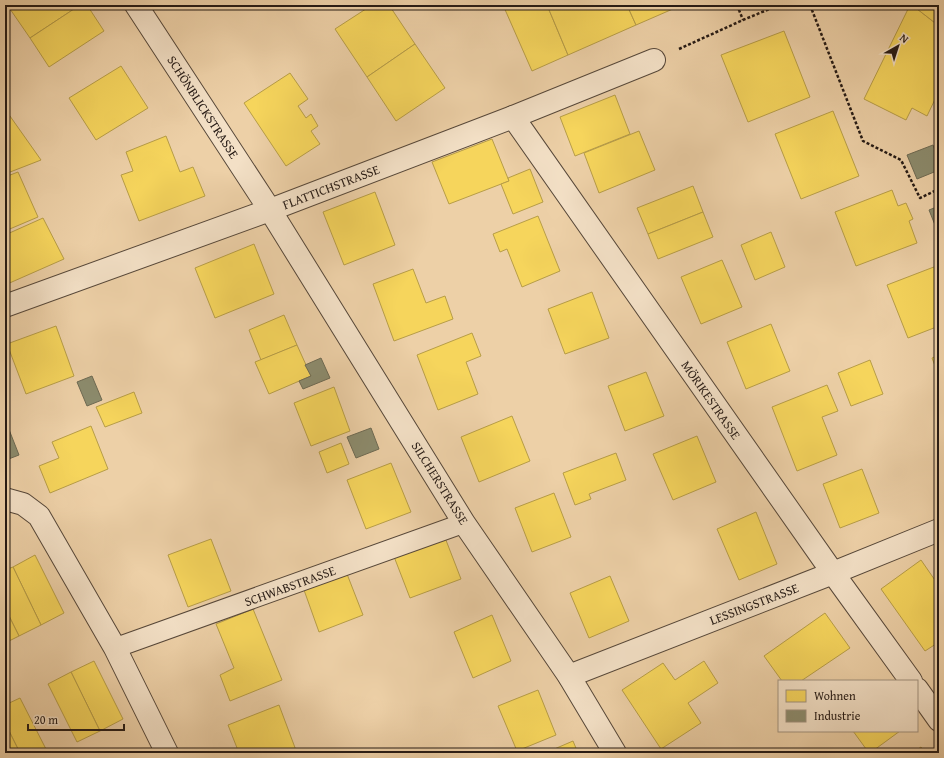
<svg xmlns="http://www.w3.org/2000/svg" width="944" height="758" viewBox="0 0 944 758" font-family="'Gentium Book Plus',serif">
<rect width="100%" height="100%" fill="#edd0a7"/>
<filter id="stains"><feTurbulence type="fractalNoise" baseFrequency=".005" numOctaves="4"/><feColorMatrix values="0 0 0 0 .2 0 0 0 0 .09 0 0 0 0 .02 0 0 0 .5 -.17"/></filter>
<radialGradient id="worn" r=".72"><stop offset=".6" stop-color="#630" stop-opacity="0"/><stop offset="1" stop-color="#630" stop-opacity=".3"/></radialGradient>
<!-- homes -->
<g fill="#f6d55c" stroke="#b79d47">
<polygon points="15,5 80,5 30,38 10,9"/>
<polygon points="80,5 87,5 104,31 49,67 30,38"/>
<polygon points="312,5 320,5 315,9"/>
<polygon points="372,5 389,5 415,44 367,77 335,29"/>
<polygon points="503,5 547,5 568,55 532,71"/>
<polygon points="547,5 627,5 636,25 568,55"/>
<polygon points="627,5 682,5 636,25"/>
<polygon points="910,5 912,5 939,26 939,91 927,116 912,108 906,120 864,99"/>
<polygon points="912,5 939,5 939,26"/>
<polygon points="784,31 810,97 748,122 721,55"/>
<polygon points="415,44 445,88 396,121 367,77"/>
<polygon points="121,66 148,108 96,140 69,98"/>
<polygon points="290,73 308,99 298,106 306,118 311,114 318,126 311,131 320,144 286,166 244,103"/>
<polygon points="615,95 630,134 575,156 560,117"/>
<polygon points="5,109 41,160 5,174"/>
<polygon points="833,111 859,176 801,199 775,134"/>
<polygon points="639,131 655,170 599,193 584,153"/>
<polygon points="166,136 180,172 193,167 205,196 139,221 121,175 133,171 126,152"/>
<polygon points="492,139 509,181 449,204 432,162"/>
<polygon points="530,169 543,202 513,214 501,184 509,181 508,178"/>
<polygon points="18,172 38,217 5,231 5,177"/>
<polygon points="693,186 703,212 648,234 637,208"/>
<polygon points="892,190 898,206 906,203 913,219 909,221 917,243 856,266 835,212"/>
<polygon points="375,192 395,245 344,265 323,212"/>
<polygon points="703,212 713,237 658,259 648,234"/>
<polygon points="538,216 560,271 522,287 507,249 500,252 493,234"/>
<polygon points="43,218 64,259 5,285 5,235"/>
<polygon points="771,232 785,267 755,280 741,245"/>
<polygon points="254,244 274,294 215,318 195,268"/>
<polygon points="722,260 742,307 701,324 681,277"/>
<polygon points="939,265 939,326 908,338 887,285"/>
<polygon points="413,269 426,303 445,296 453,319 394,341 373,284"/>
<polygon points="592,292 609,338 565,354 548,309"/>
<polygon points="284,315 297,345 261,360 249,330"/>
<polygon points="771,324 790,371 746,389 727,342"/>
<polygon points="56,326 74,376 26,394 7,344"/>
<polygon points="472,333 481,356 466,362 478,394 438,410 417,355"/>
<polygon points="297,345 311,376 269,394 255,362"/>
<polygon points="939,355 939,376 932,358"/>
<polygon points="870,360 883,394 851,406 838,373"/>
<polygon points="646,372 664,416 625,431 608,386"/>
<polygon points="827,385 838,411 822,417 837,455 797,471 772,407"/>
<polygon points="334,387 350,431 311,446 294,403"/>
<polygon points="134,392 142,413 105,427 96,407"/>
<polygon points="512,416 530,461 479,482 461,437"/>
<polygon points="91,426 108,469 50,493 39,466 59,458 52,442"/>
<polygon points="697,436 716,482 673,500 653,454"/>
<polygon points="341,443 349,464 327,473 319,452"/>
<polygon points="616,453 626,480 589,494 591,499 575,505 563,473"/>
<polygon points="391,463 411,512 366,529 347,480"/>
<polygon points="862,469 879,513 840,528 823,484"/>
<polygon points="554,493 571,537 532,552 515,508"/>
<polygon points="756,512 777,564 739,580 717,529"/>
<polygon points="444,535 461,579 410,598 393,554"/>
<polygon points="211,539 231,591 188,607 168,555"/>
<polygon points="35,555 64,613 41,625 13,567"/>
<polygon points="921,560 939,586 939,642 925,651 881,589"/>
<polygon points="13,567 41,625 19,636 5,608 5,570"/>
<polygon points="347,574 363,615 319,632 304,590"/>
<polygon points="610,576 629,621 589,638 570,593"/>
<polygon points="5,608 19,636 5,643"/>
<polygon points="253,609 282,680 230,701 220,675 234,668 216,624"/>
<polygon points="825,613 850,648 801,681 782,681 764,656"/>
<polygon points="492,615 511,661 473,678 454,632"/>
<polygon points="94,661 123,719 100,731 71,672"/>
<polygon points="704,661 718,683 688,703 701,723 661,749 622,690 663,663 675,680"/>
<polygon points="71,672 100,731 77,742 48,684"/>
<polygon points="538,690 556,735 517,751 498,706"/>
<polygon points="20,698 48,753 20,753 5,723 5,705"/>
<polygon points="279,705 297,753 239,753 228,725"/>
<polygon points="5,723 20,753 5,753"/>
<polygon points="853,731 900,731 870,753 869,753"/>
<polygon points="573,741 578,753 545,753"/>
<polygon points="921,747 925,753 912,753"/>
</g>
<!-- industry -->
<g fill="#8c8c6e" stroke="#6d6a53">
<polygon points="933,145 939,160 939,170 917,179 907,155"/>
<polygon points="939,206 939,235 929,210"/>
<polygon points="321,358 330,378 303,389 299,381 311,376 305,365"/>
<polygon points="92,376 102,400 87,406 77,382"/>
<polygon points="8,427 19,455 6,460 5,457 5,429"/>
<polygon points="371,428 379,449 356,458 347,437"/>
</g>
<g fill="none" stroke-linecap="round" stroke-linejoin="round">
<defs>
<polyline id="lane" points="115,648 464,523"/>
<g id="street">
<polyline points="136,5 270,210 464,523 569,676 615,753"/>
<polyline points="513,117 833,573 911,681"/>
<polyline points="5,306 270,210 513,117 654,60"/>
<polyline points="5,499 23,504 39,516 115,648 167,753"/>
<polyline points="569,676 833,573 939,530"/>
<polyline points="917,689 939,720"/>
</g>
</defs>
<!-- lane casing -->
<use href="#lane" stroke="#57483a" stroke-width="21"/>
<!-- street casing -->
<use href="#street" stroke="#57483a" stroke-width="24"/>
<!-- path -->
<g stroke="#251a15" stroke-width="2.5" stroke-dasharray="3 2" stroke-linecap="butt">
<polyline points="737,5 743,20"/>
<polyline points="810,5 863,141 901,160 920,198 939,189"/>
<polyline points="679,49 743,20 779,5"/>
</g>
<!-- lane -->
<use href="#lane" stroke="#f3e0c6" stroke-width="19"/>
<!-- street -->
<use href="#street" stroke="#f3e0c6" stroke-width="22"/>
</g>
<g text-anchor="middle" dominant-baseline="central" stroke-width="4" stroke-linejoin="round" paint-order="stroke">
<!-- street labels -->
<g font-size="13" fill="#251a15" stroke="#f3e0c6">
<text transform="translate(203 107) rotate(57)">SCHÖNBLICKSTRASSE</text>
<text transform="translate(331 187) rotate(-21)">FLATTICHSTRASSE</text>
<text transform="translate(711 400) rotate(55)">MÖRIKESTRASSE</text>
<text transform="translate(440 483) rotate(58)">SILCHERSTRASSE</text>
<text transform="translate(290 586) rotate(-20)">SCHWABSTRASSE</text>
<text transform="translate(754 604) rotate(-21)">LESSINGSTRASSE</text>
</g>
</g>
<!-- margin -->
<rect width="944" height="758" fill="none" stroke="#edd0a7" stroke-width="20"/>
<rect x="6" y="6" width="932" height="746" fill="none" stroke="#251a15" stroke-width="2"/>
<rect x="10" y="10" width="924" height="738" fill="none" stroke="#251a15"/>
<!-- legend -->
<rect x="778" y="680" width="140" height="52" fill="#f3e0c6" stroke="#a1917f"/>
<rect x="786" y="690" width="20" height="12" fill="#f6d55c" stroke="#a1917f"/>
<text x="814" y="700" font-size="12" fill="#251a15">Wohnen</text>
<rect x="786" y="710" width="20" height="12" fill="#8c8c6e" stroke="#a1917f"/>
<text x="814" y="720" font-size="12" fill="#251a15">Industrie</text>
<!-- north arrow -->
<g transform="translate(898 46) rotate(39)" stroke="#f3e0c6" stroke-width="3" paint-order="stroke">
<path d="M0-3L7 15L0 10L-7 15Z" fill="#251a15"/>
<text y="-6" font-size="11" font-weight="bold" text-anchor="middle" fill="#251a15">N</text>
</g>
<!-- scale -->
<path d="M28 724v6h96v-6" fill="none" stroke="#251a15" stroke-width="2"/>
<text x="34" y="724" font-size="12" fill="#251a15" stroke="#f3e0c6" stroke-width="3" paint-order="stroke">20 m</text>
<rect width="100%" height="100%" filter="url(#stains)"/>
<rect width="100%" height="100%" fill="url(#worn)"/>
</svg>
